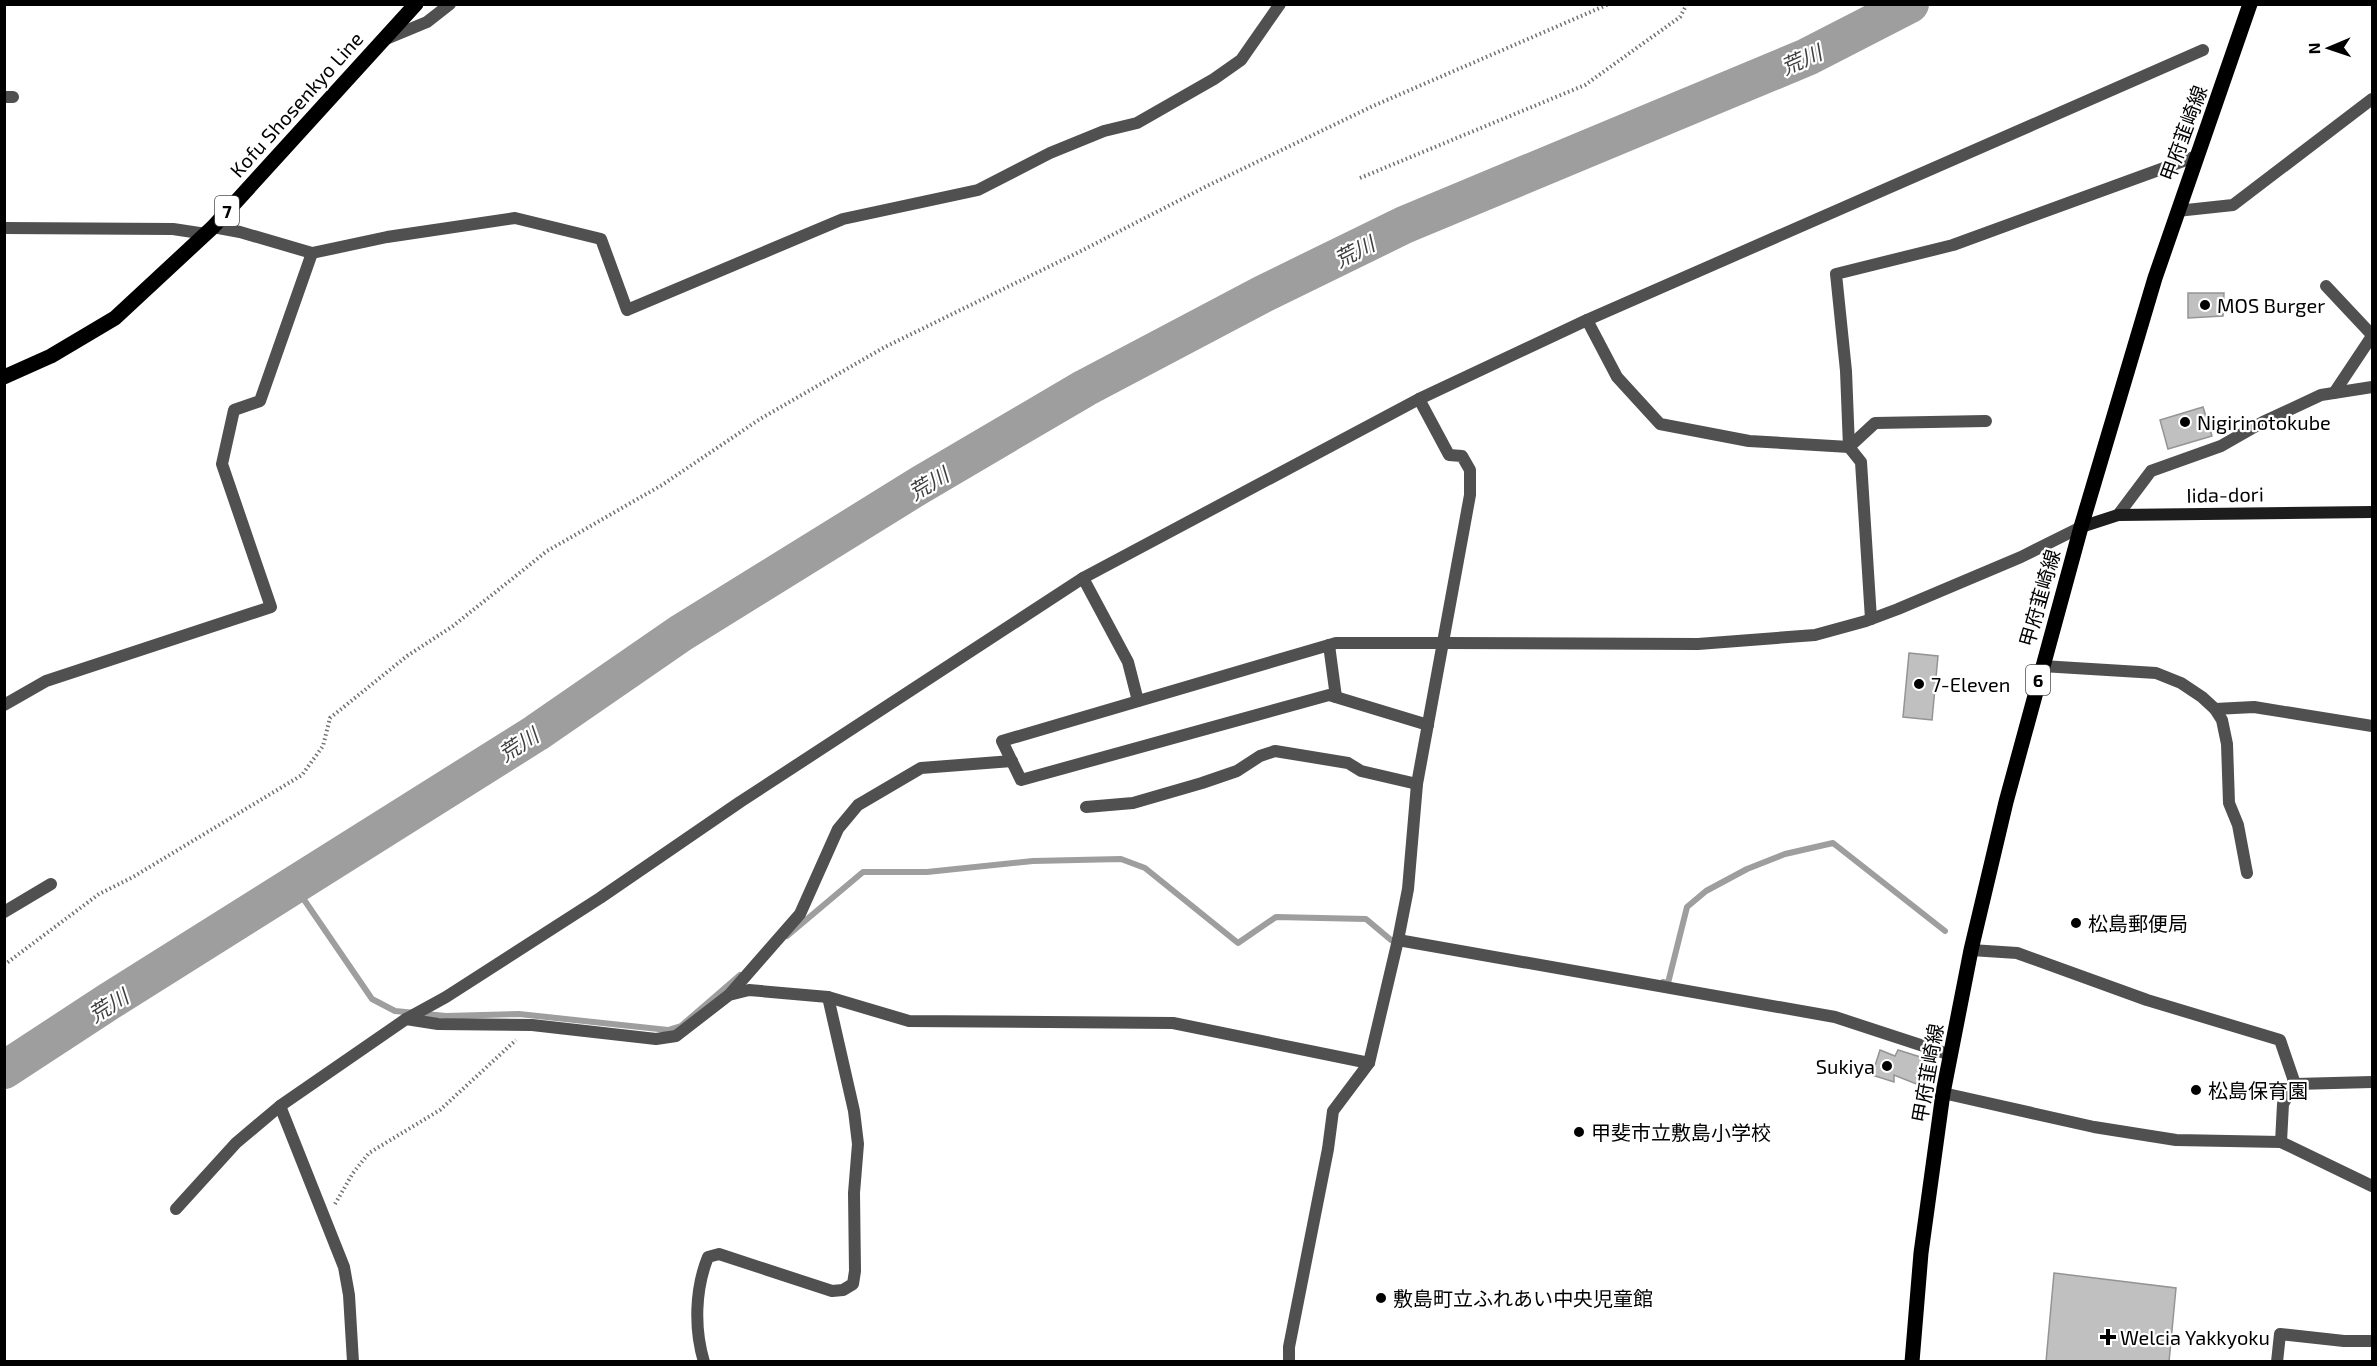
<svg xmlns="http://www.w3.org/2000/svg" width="2377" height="1366" viewBox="0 0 2377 1366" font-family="'Exo 2','Noto Sans JP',sans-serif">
<rect width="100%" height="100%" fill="#fff"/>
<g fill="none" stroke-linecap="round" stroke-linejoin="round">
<!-- stream -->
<g stroke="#9e9e9e" stroke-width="6">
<polyline points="294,885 372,999 395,1011 446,1016 519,1014 668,1030 681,1026 740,975"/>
<polyline points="787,936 863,872 927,872 1033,861 1121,859 1145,868 1238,943 1276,917 1366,919 1391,940 1398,941"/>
<polyline points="1663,982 1668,983 1687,907 1706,891 1747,869 1785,854 1833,843 1945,931"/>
</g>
<!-- river -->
<polyline stroke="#9e9e9e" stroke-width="38" points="4,1070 108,1002 536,733 681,633 920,485 1085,388 1263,294 1404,225 1807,57 1910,4"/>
</g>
<!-- building -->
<g fill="#c0c0c0" stroke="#949494" stroke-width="1.5">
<polygon points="2188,293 2224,293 2223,316 2188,318"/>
<polygon points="2203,407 2212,436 2168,449 2160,420"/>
<polygon points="1909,653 1938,656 1932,720 1903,717"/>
<polygon points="1880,1050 1895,1056 1898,1050 1927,1059 1919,1085 1894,1075 1894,1082 1872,1075"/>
<polygon points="2054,1273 2176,1288 2169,1362 2046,1362"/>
</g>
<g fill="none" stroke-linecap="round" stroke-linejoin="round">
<!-- path -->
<g stroke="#727272" stroke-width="4" stroke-dasharray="1.5 3" stroke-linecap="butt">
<polyline points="1360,178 1585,85 1680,17 1687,4"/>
<polyline points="4,965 99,894 133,877 302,775 323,746 330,718 407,656 453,626 547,551 662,485 760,419 885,347 1083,250 1207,186 1373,106 1609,4"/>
<polyline points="335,1204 353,1173 369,1153 440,1110 516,1040"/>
</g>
<!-- minor -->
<g stroke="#505050" stroke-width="12">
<polyline points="386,39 427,22 450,4"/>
<polyline points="4,97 13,97"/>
<polyline points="2177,211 2233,205 2372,99"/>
<polyline points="213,227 240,232 312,253 387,237 515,218 601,239 627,310 843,219 978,190 1050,153 1104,131 1137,123 1214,79 1241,60 1280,4"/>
<polyline points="4,228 173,229 206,234"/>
<polyline points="2326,286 2372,335"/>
<polyline points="1587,320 1617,377 1660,424 1749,441 1849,447 1875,423 1986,421"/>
<polyline points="2334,393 2372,336"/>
<polyline points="2118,515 2151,471 2221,446 2263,422 2321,395 2372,387"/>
<polyline points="1083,578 1128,662 1138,701"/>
<polyline points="1871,619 1861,462 1849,447 1846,371 1836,274 1953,245 2197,156"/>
<polyline points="1329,645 1336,697"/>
<polyline points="2042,666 2156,673 2181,683 2202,697 2215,709 2222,720 2227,744 2229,803 2238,825 2247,873"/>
<polyline points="4,705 46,681 271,607 222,464 234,410 260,401 312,253"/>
<polyline points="2215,709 2254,707 2372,726"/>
<polyline points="1428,725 1329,695 1021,780 1002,741 1336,643 1443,643"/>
<polyline points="1086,807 1133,803 1202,783 1237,771 1260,756 1275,751 1348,763 1361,771 1417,784"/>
<polyline points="4,912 51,884"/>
<polyline points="1398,940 1835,1017 1951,1055"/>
<polyline points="1971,950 2017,953 2147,1000 2280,1040 2295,1084 2283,1104 2281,1142"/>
<polyline points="730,994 800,914 838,829 858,805 921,768 1012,761"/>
<polyline points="406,1019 438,1024 532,1025 656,1039 676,1036 729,995 749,990 828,997 909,1021 1173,1023 1369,1063"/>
<polyline points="2295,1084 2372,1082"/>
<polyline points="1943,1093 2094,1127 2176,1140 2281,1142 2372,1186"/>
<polyline points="280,1106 344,1267 349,1295 353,1362"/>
<polyline points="176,1209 236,1143 280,1106 406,1019 446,997 600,898 740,802 1083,578 1419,399 1587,320 2203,50"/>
<path d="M704,1362C694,1329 695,1289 708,1257L719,1254L832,1291L843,1290L853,1284L855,1271L854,1193L858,1144L854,1111L828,997"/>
<polyline points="1289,1362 1289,1347 1328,1149 1333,1111 1369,1063 1398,940 1408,889 1417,784 1470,495 1470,470 1462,456 1449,455 1419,399"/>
<polyline points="2277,1362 2280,1334 2344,1341 2372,1341"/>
</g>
<!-- tertiary -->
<polyline stroke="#505050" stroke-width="12" points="1443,643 1698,644 1815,635 1866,621 1898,609 2021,557 2081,527"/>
<!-- secondary -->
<polyline stroke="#1d1d1d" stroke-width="12" points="2081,527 2118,515 2372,512"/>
<!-- primary -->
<g stroke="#000" stroke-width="15">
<polyline points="4,377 51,356 115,318 213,227 416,4"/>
<polyline points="1912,1362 1921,1253 1943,1093 1971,950 2006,802 2081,527 2155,278 2250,4"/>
</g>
</g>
<!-- markers -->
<g fill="#000" stroke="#fff" stroke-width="2">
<circle cx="2205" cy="305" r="6"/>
<circle cx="2185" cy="422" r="6"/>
<circle cx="1919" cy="684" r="6"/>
<circle cx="2076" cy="923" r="6"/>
<circle cx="1887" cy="1066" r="6"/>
<circle cx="2196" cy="1090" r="6"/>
<circle cx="1579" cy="1132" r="6"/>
<circle cx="1381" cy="1298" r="6"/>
<path d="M2105 1328h6v6h6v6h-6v6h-6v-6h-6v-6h6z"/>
</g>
<g text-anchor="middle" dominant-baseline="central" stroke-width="4.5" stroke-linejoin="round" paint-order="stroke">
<!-- shield labels -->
<g fill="#fff" stroke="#4c4c4c" stroke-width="1.5">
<rect x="215" y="196" width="24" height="30" rx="4.5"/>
<rect x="2026" y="665" width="24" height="30" rx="4.5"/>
</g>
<g font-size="18" font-weight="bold" fill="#000">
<text x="227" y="211">7</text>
<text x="2038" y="680">6</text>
</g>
<!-- street labels -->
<g font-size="20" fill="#000" stroke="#fff">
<text transform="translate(296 104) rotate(-48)">Kofu Shosenkyo Line</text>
<text transform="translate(2183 133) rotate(-70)">甲府韮崎線</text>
<text transform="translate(2225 494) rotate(-1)">Iida-dori</text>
<text transform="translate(2039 598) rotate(-74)">甲府韮崎線</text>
<text transform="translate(1927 1073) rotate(-80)">甲府韮崎線</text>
</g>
<!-- poi labels -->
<g font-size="20" fill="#000" stroke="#fff" text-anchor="start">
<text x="2217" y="305">MOS Burger</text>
<text x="2197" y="422">Nigirinotokube</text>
<text x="1931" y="684">7-Eleven</text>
<text x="2088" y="923">松島郵便局</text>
<text x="1875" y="1066" text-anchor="end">Sukiya</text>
<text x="2208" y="1090">松島保育園</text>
<text x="1591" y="1132">甲斐市立敷島小学校</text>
<text x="1393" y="1298">敷島町立ふれあい中央児童館</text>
<text x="2120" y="1337">Welcia Yakkyoku</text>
</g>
<!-- water labels -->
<g font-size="21" font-style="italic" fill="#3f3f3f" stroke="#fff">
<text transform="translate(1801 59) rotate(-24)">荒川</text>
<text transform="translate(1354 251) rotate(-27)">荒川</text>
<text transform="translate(928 483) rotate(-31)">荒川</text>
<text transform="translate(518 744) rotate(-33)">荒川</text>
<text transform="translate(108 1005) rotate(-32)">荒川</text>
</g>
</g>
<!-- border -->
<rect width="2377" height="1366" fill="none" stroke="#000000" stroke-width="12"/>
<!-- north arrow -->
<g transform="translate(2329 48) rotate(268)" stroke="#ffffff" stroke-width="4.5" paint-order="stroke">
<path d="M0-4.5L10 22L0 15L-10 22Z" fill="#000000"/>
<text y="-9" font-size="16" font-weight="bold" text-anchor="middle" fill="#000000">N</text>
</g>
</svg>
